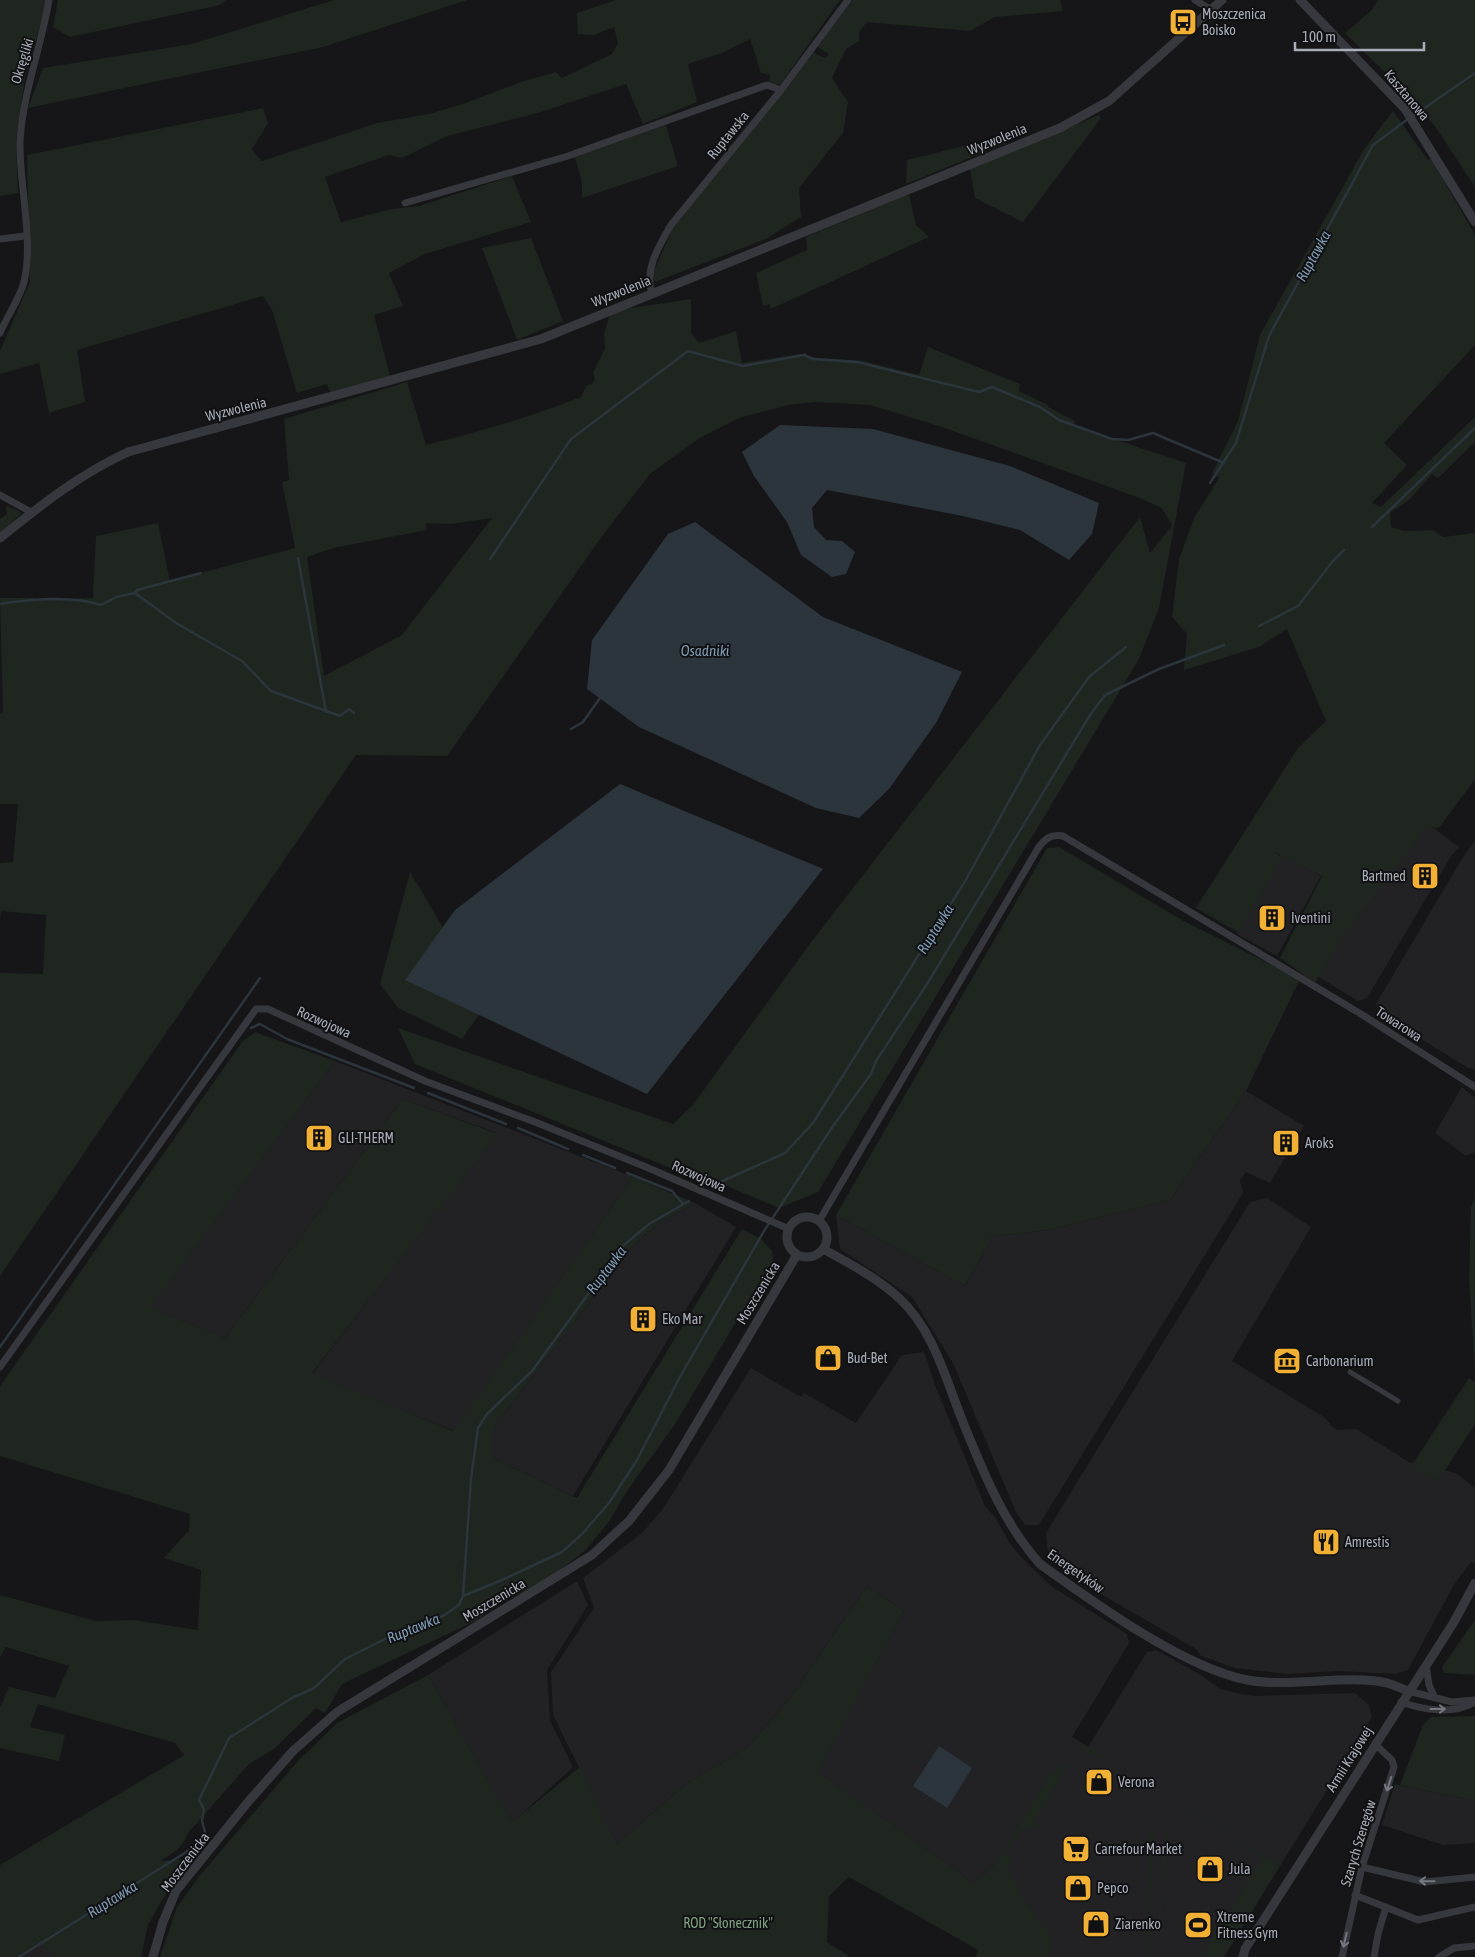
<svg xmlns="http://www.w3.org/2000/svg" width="1475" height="1957" viewBox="0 0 1475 1957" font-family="'Asap Condensed',sans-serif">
<rect width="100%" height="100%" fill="#161618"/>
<!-- built -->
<g fill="#222225">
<polygon points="1427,823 1459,847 1451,856 1367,998 1358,1001 1314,974"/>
<polygon points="1475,840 1475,1070 1468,1068 1379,1013 1376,1004 1460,862"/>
<polygon points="1281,853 1321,876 1277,956 1237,934"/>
<polygon points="335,1061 633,1177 454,1431 312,1374 497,1133 403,1099 225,1338 149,1308"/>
<polygon points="1462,1087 1475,1098 1475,1152 1466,1156 1435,1133"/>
<polygon points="1246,1091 1304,1126 1270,1183 1246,1172 1240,1180 1243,1193 1039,1525 1025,1525 1016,1512 953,1363 912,1297 840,1249 836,1215 965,1286 993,1236 1048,1230 1170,1200"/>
<polygon points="1267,1198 1311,1227 1232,1361 1324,1417 1336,1430 1356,1429 1409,1462 1456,1473 1475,1488 1475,1564 1471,1562 1453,1586 1408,1670 1395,1674 1339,1671 1286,1674 1235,1668 1201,1656 1196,1649 1099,1593 1057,1565 1048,1554 1046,1533 1130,1396 1250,1202"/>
<polygon points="695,1203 736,1227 573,1496 493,1458 493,1428 632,1247 659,1223"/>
<polygon points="924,1352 935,1385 985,1506 995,1517 1009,1542 1020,1556 1051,1586 1127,1634 1129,1643 1072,1737 1088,1747 1147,1652 1156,1650 1201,1675 1220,1689 1236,1693 1253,1696 1355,1693 1369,1705 1372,1717 1224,1957 1041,1957 996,1863 972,1885 959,1872 817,1772 904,1611 867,1586 790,1698 746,1749 691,1780 617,1844 553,1715 551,1672 594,1608 583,1578 642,1533 663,1509 751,1368 801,1397 804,1393 856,1423 902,1355"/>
<polygon points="577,1581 588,1605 547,1670 550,1721 573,1767 512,1823 428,1675"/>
<polygon points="1395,1784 1475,1801 1475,1843 1443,1845 1382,1825"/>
<polygon points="41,1942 52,1957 21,1957"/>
</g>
<!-- green -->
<g fill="#1e261f" fill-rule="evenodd">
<polygon points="0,0 48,0 25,77 16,139 18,193 0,196"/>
<polygon points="58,0 226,0 220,5 70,37 53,27"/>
<polygon points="334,0 467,0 323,47 28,108 43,68 192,44"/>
<polygon points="616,0 840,0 780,85 769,82 770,75 761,73 750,39 722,53 688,64 697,102 643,124 626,84 541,112 447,136 402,158 389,155 325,177 341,222 392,209 419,206 512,176 531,222 425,254 389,273 403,306 374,315 390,376 330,392 327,384 297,393 272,310 263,296 77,350 85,402 49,413 39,363 0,374 0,351 30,282 27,155 263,108 268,123 252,149 262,161 377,123 429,114 466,103 524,81 556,72 562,78 612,54 618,43 614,27 594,35 578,34 577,13"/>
<polygon points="853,0 1060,0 1063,11 995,17 970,31 867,22 859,32 859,41 846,49 832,78 848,102 843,133 799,188 801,217 766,239 655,282 653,273 673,228 789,85 812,52 825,58 829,54 817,47"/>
<polygon points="1378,0 1475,0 1475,187 1435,126 1414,101 1345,33 1372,10"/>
<polygon points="1393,111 1428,160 1431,158 1475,235 1475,345 1384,443 1407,465 1372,503 1381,507 1475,417 1475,442 1438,478 1432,474 1410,499 1390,513 1391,527 1405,531 1433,530 1443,537 1475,533 1475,779 1439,828 1427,827 1345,934 1315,983 1280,958 1322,876 1275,852 1282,858 1239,933 1196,908 1298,748 1326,721 1287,629 1259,647 1184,670 1187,634 1172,617 1179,559 1194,518 1219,478 1212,473 1238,421 1260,335 1364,149"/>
<polygon points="1099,115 1101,118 1023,222 975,198 970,169"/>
<polygon points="666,125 678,166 582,198 582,182 575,157"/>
<polygon points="1011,130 1007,143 906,184 907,160 1004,136"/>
<polygon points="909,194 916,225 929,237 771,309 769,304 763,306 756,273 807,250 806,237"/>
<polygon points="531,238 563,321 517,340 482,248"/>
<path d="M691,299V333L699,343L736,331L742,363L806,353L808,357L863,361L919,375L928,347L1020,384L1019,391L1048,405V407L1075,421L1074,426L1186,463L1159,608L1139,659L818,1192L779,1208L727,1186L668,1167L415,1064L398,1028L673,1124L692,1106L812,941L1140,517L1150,553L1172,526L1162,508L1137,497L942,427L870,405L816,402L788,405L739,418L698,439L650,474L603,535L447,756L356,755L0,1276V973L43,974L46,915L1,911L0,919V863L13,862L18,804H0V713L3,712L0,598H35V600L93,598L96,536L158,523L170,581L295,548L282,482L289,480L284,419L407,382L426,445C479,432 530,417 581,397L586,386L592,384L595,379L593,372L605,349L604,333L611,311ZM492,518L402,635L324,676L307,557L333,548L422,531L426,530V523L451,524Z"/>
<polygon points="6,506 19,511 21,514 0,533 0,519 7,514"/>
<polygon points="1059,847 1182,920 1300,979 1246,1091 1170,1200 1048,1230 993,1236 965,1286 836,1215 1047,848"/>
<polygon points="410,872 444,929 480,1013 462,1039 398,1008 380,984"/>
<path d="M255,1032L335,1061L150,1308L225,1338L403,1099L498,1134L312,1373L453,1431L633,1177L695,1203L659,1223L632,1247L493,1428V1458L573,1496L577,1498L742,1229L761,1239L772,1251L773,1260L675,1424L627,1491L610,1520L586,1550L548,1579L502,1603L477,1620L342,1684L325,1713L316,1708L274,1749L249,1764L188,1833C183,1848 173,1853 160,1861L186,1859L148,1925L141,1957H52L40,1942L21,1957H0V1865L184,1755L175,1743L38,1704L30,1727L65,1735L59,1761L0,1748V1707L9,1687L55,1698L69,1666L6,1647L0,1657V1595L96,1621L134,1620L198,1630L201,1570L164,1558L189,1530L190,1514L0,1456V1386L242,1042Z"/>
<polygon points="1475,1198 1475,1372 1469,1279 1471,1207"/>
<polygon points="1469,1378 1475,1382 1475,1424 1438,1481 1410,1468"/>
<polygon points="867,1586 904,1611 818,1772 959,1872 972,1885 996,1863 1050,1773 1064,1763 1063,1775 1029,1831 1019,1831 1006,1854 1013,1858 1008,1867 1023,1897 1054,1941 1048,1957 975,1957 978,1950 849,1877 829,1896 827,1942 850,1957 160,1957 177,1907 201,1874 298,1761 337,1723 428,1675 512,1822 580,1767 617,1844 691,1780 746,1749 790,1698"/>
<polygon points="1475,1620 1475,1675 1444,1673 1442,1667"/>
<polygon points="1475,1716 1475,1801 1400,1785 1423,1725 1431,1717"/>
<path d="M1080,1743L1088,1747L1280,1865L1224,1957H1201L1263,1856L1110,1761C1100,1757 1082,1756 1080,1743Z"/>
<polygon points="1150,1832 1153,1832 1149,1957 1146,1957"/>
<polygon points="1167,1833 1163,1957 1164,1834"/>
</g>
<!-- water -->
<g fill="#2c353c">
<polygon points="780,425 873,429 1010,466 1099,503 1092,534 1069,560 1020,530 963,516 827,490 812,508 814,527 826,540 842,541 855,552 846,574 832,577 801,555 787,522 754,476 742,452"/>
<polygon points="695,522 823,617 962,672 936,723 889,789 859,818 816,808 639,727 587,689 592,640 668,534"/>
<polygon points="620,784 823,869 647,1094 405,980 455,910"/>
<polygon points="939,1746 972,1768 947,1808 913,1786"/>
</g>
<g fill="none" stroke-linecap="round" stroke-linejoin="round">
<!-- stream -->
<g stroke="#2c353c" stroke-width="2.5">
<polyline points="1413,116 1475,73"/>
<polyline points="1210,483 1236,443 1269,336 1373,145 1408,119"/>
<polyline points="1372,527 1475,428"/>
<polyline points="298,558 326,712"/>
<polyline points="490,559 571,439 688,351 743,366 804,355 813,359 857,362 979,392 992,387 1040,407 1059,420 1112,439 1128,440 1153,433 1224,463"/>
<polyline points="135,593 176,623 242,661 271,691 340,716 349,709 354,713"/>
<path d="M0,604C31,599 71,595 101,605L116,597L135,593L137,590L201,573"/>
<polyline points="1259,626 1298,606 1332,562 1344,550"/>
<polyline points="571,729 583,722 600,698"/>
<polyline points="251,1028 260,1024 287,1039 414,1088"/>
<polyline points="428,1093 506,1124"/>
<polyline points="518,1128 568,1149"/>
<polyline points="583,1155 615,1168"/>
<polyline points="627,1173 672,1191 683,1204"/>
<polyline points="718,1183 785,1153 813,1123 964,883 1040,745 1089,677 1126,647"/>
<polyline points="0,1347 260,978"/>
<polyline points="463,1596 502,1580 562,1552 582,1534 609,1503 637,1460 681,1375 764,1231 833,1126 871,1074 876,1061 927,984 1090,715 1105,695 1159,669 1224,645"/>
<polyline points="19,1957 199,1844 205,1832 202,1821 204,1809 199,1800 229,1738 292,1698 314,1688 345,1659 415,1624 443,1616 459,1605 463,1596 471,1479 478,1428 487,1414 532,1371 624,1245 649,1224 689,1201"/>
</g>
<!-- pedestrian -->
<polyline stroke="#37383d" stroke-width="5" points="1350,1372 1398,1401"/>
<!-- minor -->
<g stroke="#37383d" stroke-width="7">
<polyline points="1195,0 1210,9"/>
<polyline points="405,203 568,156 767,85 781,90"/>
<polyline points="0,239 25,236"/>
<path d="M652,294C644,269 659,246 671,225L781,90L848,0"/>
<path d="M0,333C7,316 19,300 24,282C34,240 19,185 20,141C23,92 41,48 49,0"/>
<polyline points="0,495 31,512"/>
<path d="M819,1221L1037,850C1044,839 1050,834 1063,836L1361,1014L1475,1087"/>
<polyline points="0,1367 256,1009 268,1009 425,1081 535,1122 646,1167 789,1229"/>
<polyline points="1426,1665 1429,1685 1434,1696"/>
<polyline points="1408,1691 1452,1702 1475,1700"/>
<path d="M1401,1702C1423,1710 1454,1715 1475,1702"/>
<polyline points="1362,1867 1425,1882 1475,1877"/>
<polyline points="1355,1895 1418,1920 1475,1907"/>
<polyline points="1342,1957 1362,1867 1394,1767 1392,1760 1375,1744"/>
<polyline points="1374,1957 1378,1934 1386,1907"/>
<polyline points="1439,1957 1454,1948 1475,1946"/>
</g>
<!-- tertiary -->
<g stroke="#37383d" stroke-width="9">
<polyline points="1300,0 1405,109 1475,222"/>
<path d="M0,538C41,505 80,474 128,452L541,339L1060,128L1109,101L1222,0"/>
<circle cx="807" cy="1237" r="20"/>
<path d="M823,1249C849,1263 877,1278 899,1298C936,1332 948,1388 967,1432C986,1479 1006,1526 1040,1564C1093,1602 1184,1668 1247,1680C1291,1688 1345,1674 1387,1683C1394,1685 1401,1688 1408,1691"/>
<polyline points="153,1957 163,1922 176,1891 248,1802 293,1751 337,1712 592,1555 629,1521 669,1470 795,1258 795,1253"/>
<polyline points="1243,1957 1245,1949 1454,1622 1475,1583"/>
</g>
</g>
<!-- one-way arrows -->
<defs><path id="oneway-shaft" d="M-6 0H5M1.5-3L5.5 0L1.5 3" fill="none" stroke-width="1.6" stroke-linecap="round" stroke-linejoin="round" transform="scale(1.25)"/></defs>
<g stroke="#757881">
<use href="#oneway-shaft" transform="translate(1438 1709)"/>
<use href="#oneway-shaft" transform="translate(1389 1784) rotate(108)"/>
<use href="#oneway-shaft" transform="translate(1427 1881) rotate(-179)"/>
<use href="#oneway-shaft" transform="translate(1345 1940) rotate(103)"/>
</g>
<!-- icons -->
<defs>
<symbol id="bus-square" viewBox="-11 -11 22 22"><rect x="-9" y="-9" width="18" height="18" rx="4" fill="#f2b134" stroke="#111113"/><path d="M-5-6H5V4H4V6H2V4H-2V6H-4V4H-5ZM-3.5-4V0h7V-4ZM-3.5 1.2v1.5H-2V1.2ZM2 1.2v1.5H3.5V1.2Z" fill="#111"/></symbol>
<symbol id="building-square" viewBox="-11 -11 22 22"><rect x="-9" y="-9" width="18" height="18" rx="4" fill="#f2b134" stroke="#111113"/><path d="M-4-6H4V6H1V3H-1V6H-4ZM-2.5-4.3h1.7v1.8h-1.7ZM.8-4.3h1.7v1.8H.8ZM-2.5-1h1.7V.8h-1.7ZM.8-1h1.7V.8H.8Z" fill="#111"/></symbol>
<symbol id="shop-square" viewBox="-11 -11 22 22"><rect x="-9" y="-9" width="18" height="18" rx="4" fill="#f2b134" stroke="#111113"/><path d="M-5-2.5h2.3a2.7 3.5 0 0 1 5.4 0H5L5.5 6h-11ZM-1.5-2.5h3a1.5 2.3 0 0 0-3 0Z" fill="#111"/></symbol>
<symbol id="museum-square" viewBox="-11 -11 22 22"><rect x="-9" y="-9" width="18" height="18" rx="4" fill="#f2b134" stroke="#111113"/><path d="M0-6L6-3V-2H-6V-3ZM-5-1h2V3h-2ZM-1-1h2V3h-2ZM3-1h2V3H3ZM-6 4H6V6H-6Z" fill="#111"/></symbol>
<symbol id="restaurant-square" viewBox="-11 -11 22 22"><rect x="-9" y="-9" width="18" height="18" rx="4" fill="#f2b134" stroke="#111113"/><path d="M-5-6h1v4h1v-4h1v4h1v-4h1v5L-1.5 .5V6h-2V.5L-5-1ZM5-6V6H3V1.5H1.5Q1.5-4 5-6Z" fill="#111"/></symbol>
<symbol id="supermarket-square" viewBox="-11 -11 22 22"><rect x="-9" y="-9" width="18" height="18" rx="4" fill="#f2b134" stroke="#111113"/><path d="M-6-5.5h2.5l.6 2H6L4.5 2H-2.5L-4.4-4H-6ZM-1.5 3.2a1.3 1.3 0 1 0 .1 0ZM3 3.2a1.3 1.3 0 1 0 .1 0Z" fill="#111"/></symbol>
<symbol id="stadium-square" viewBox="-11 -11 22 22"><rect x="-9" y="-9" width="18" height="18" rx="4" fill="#f2b134" stroke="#111113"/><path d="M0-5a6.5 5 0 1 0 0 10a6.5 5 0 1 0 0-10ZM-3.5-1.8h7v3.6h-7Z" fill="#111"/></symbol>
</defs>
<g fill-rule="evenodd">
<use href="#bus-square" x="1167" y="6" width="32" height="32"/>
<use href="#building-square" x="1409" y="860" width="32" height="32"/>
<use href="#building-square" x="1256" y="902" width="32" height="32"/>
<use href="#building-square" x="303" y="1122" width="32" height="32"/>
<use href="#building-square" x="1270" y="1127" width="32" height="32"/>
<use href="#building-square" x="627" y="1303" width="32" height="32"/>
<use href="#shop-square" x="812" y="1342" width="32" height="32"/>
<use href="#museum-square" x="1271" y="1345" width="32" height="32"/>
<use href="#restaurant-square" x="1310" y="1526" width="32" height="32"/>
<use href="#shop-square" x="1083" y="1766" width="32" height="32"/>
<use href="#supermarket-square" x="1060" y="1833" width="32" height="32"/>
<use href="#shop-square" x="1194" y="1853" width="32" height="32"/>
<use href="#shop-square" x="1062" y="1872" width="32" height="32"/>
<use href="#shop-square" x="1080" y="1908" width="32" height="32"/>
<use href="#stadium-square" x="1182" y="1909" width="32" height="32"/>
</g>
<g text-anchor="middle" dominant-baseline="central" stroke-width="4" stroke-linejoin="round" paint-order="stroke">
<!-- poi labels -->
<g font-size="14" fill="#a8adb8" stroke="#111113" text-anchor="start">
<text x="1202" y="14">Moszczenica<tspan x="1202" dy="16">Boisko</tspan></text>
<text x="1406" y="876" text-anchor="end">Bartmed</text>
<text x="1291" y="918">Iventini</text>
<text x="338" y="1138">GLI-THERM</text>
<text x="1305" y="1143">Aroks</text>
<text x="662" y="1319">Eko Mar</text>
<text x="847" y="1358">Bud-Bet</text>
<text x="1306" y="1361">Carbonarium</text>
<text x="1345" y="1542">Amrestis</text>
<text x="1118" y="1782">Verona</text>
<text x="1095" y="1849">Carrefour Market</text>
<text x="1229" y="1869">Jula</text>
<text x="1097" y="1888">Pepco</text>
<text x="1217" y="1917">Xtreme<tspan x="1217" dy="16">Fitness Gym</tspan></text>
<text x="1115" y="1924">Ziarenko</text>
</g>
<!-- street labels -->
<g font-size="14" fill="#a8adb8" stroke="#111113">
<text transform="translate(22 61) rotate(-73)">Okręgliki</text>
<text transform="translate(1407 95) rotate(50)">Kasztanowa</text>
<text transform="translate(728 135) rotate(-51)">Ruptawska</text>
<text transform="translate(997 139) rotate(-22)">Wyzwolenia</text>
<text transform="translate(621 291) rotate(-22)">Wyzwolenia</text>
<text transform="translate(236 409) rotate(-14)">Wyzwolenia</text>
<text transform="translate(324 1022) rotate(24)">Rozwojowa</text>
<text transform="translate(1399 1024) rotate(33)">Towarowa</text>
<text transform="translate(699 1176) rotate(24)">Rozwojowa</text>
<text transform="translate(758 1293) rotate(-59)">Moszczenicka</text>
<text transform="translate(1076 1571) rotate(35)">Energetyków</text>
<text transform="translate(494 1600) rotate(-31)">Moszczenicka</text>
<text transform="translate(1349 1759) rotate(-58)">Armii Krajowej</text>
<text transform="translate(1358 1843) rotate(-73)">Szarych Szeregów</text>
<text transform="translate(185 1862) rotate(-53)">Moszczenicka</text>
</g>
<!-- park labels -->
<g font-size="14" fill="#7fa381" stroke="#111113">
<text x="728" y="1923">ROD "Słonecznik"</text>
</g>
<!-- water labels -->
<g font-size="15" font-style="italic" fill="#7f9bb3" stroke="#111113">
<text transform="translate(1313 256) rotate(-61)">Ruptawka</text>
<text x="705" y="650">Osadniki</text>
<text transform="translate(935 929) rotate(-58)">Ruptawka</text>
<text transform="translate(606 1270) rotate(-53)">Ruptawka</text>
<text transform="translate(413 1628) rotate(-22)">Ruptawka</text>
<text transform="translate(112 1899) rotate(-32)">Ruptawka</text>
</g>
</g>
<!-- scale -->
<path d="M1295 42v8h129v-8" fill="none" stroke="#a8adb8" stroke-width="2.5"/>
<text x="1302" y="42" font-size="15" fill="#a8adb8" stroke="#111113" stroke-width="4" paint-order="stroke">100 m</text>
</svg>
